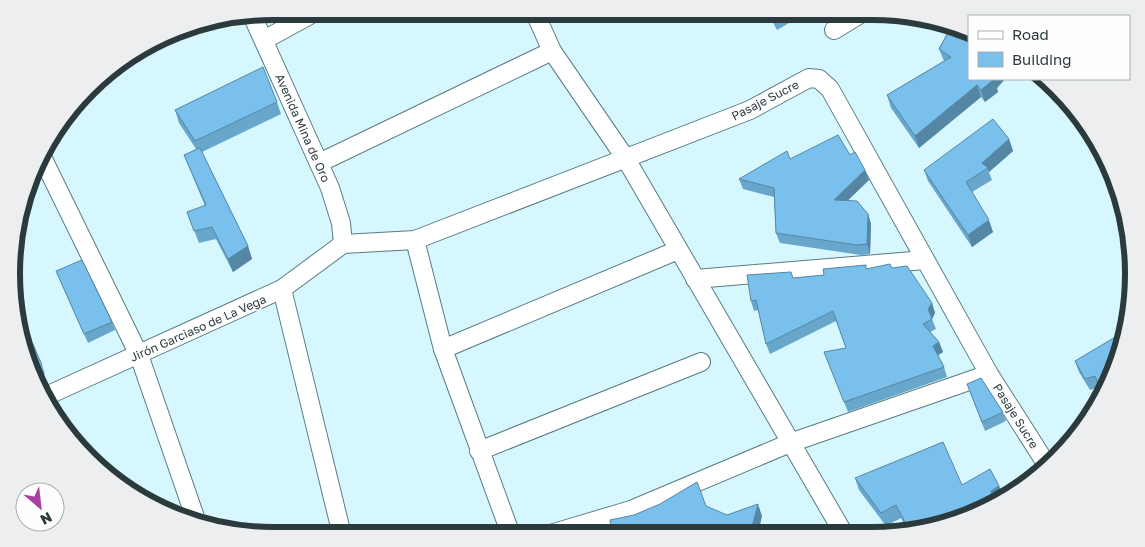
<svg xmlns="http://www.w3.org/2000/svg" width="1145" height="547" viewBox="0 0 1145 547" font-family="'Golos Text',sans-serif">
<rect width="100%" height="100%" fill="#d7f7ff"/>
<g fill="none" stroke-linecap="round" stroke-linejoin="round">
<defs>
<g id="street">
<polyline points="534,11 552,51 626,159 844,534"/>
<polyline points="252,15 330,188 341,223 343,244"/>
<polyline points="834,30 865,11"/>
<polyline points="264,40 317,11"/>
<polyline points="43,159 139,355 196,520"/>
<polyline points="319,163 552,51"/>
<polyline points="415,240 443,349 511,535"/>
<polyline points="343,244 415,240 750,110 809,78 819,79 830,89 989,374 1047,465"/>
<polyline points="695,279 925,260"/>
<polyline points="282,289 342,535"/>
<polyline points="443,349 678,250"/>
<polyline points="44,397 282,289 343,244"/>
<polyline points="479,451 701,362"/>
<polyline points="547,535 631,510 790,443 989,374"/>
</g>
</defs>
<!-- street casing -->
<use href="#street" stroke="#577c84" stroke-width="20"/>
<!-- street -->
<use href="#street" stroke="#fff" stroke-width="18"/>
</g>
<!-- wall -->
<g fill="#68a6cb">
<polygon points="767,11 810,11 777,30"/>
<polygon points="951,27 969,79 1005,79 997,88 998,92 985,102 981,97 919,148 891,108 887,95 944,61 939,49"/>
<polygon points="277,102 281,114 202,152 248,246 252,259 233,272 216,239 199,243 187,212 205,206 184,155 196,149 179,123 175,110"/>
<polygon points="1009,139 1013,151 989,172 992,180 972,192 993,232 972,247 928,181 924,170"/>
<polygon points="850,155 869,180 848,200 868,214 871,224 870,254 861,255 780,243 776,233 774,197 743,189 739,179 790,159"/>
<polygon points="892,268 932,303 935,313 932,319 936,329 930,332 939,342 943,352 938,355 944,367 947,377 848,412 824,352 846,348 836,321 770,354 766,344 758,310 754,311 751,301 793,278 824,275 867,269"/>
<polygon points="56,271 112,322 115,330 88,343"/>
<polygon points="22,336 42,365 45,374 35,378"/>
<polygon points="1075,361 1114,374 1102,394 1099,387 1090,390 1079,372"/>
<polygon points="967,384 1003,412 1006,421 985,431"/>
<polygon points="855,478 962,485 999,486 1004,497 972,516 908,533 901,518 886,526 859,490"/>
</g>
<!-- shaded-wall -->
<g fill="#5587a5">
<polygon points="993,79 1005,79 997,88 998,92 985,102 981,90"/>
<polygon points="977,85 981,97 919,148 915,136"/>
<polygon points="1009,139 1013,151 989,172 988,168 982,163"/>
<polygon points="865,170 869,180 838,210 834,200"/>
<polygon points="868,214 871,224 870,254 867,244"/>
<polygon points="989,220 993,232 972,247 968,235"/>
<polygon points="248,246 252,259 233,272 228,259"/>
<polygon points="932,303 935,313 932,319 928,309"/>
<polygon points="939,342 943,352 937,356 933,346"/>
<polygon points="999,486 1004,497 985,508 991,491"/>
<polygon points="758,504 762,516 758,534 750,534"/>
<polygon points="927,518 930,527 910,532"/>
</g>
<!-- building -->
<g fill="#79c1ec" stroke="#5587a5">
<polygon points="769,11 783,11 772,17"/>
<polygon points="951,27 969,31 969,79 993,79 993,80 981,90 977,85 915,136 887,95 951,57 939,49"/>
<polygon points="263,67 277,102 195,141 175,110"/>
<polygon points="993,119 1009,139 982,163 988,168 966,182 989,220 968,235 924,170"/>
<polygon points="838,135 850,155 855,152 865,170 834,200 857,201 868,214 867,244 857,245 776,233 774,188 739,179 787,151 790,159"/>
<polygon points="200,148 248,246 228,259 212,227 194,231 187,212 206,205 184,155"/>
<polygon points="82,260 112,322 84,334 56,271"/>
<polygon points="890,264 892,268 907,266 932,303 928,309 932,319 923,324 939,342 933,346 944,367 844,402 824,352 846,348 833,311 766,344 756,300 751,301 747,275 791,272 793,278 824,275 823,269 866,265 866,269"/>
<polygon points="28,333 42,365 32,370 22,336"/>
<polygon points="1122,333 1114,374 1105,389 1101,391 1095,376 1085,379 1075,361"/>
<polygon points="981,378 1003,412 982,422 967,384"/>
<polygon points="943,442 962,485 990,469 999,486 991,491 994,501 985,508 972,516 931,527 927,518 910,532 896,505 881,513 855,478"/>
<polygon points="697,482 706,506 727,515 758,504 750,534 612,535 610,520 634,515 660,504"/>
<polygon points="780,526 783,534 759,534"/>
</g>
<g text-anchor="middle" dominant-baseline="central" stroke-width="4" stroke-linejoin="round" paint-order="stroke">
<!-- street labels -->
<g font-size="12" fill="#2a3a3d" stroke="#fefefe">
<text transform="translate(765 100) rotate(-27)">Pasaje Sucre</text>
<text transform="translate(303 128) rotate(66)">Avenida Mina de Oro</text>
<text transform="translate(198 328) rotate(-24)">Jirón Garciaso de La Vega</text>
<text transform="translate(1016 416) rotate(58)">Pasaje Sucre</text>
</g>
</g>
<!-- crop -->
<path d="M0 0H1145V547H0ZM273 20H872A253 253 0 0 1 1125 273V274A253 253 0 0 1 872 527H273A253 253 0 0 1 20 274V273A253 253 0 0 1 273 20Z" fill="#edeeef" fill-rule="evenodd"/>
<path fill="none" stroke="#2a3a3d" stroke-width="6" d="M273 20H872A253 253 0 0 1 1125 273V274A253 253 0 0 1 872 527H273A253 253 0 0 1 20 274V273A253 253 0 0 1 273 20Z"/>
<!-- legend -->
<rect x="968" y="15" width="162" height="65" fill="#fefefe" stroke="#a9b0b1"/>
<rect x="978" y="31" width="25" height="8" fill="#ffffff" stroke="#a9b0b1"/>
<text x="1012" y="40" font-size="15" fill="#2a3a3d">Road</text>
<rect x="978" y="52" width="25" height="15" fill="#79c1ec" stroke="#a9b0b1"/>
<text x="1012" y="65" font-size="15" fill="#2a3a3d">Building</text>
<!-- north arrow -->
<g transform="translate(40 507) rotate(152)"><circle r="24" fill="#fefefe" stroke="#a9b0b1"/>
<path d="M0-4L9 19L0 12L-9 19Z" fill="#a840a3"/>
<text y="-8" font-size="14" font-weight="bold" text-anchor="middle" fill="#2a3a3d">N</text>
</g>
</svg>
